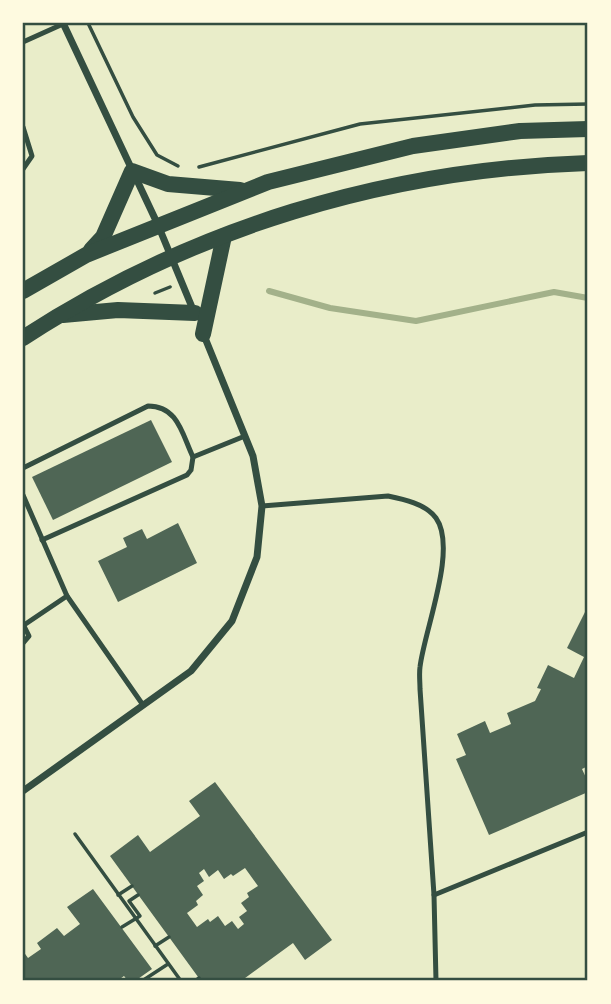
<svg xmlns="http://www.w3.org/2000/svg" width="611" height="1004" viewBox="0 0 611 1004" font-family="Karla,sans-serif">
<rect width="100%" height="100%" fill="#e9edc9"/>
<g fill="none" stroke-linecap="round" stroke-linejoin="round">
<!-- stream -->
<polyline stroke="#a3b18a" stroke-width="6" points="269,291 330,308 416,321 554,292 588,298"/>
</g>
<!-- building -->
<g fill="#4f6655" fill-rule="evenodd">
<polygon points="151,420 172,462 53,520 32,477"/>
<polygon points="178,523 197,563 118,602 98,561 127,547 123,538 142,529 147,539"/>
<polygon points="588,606 588,766 582,769 588,782 588,792 489,835 456,759 466,755 457,734 485,721 490,733 511,724 507,713 535,701 541,689 537,688 548,665 574,678 584,657 567,648"/>
<path d="M215,782L332,940L305,960L293,943L241,981H201L110,856L138,835L150,852L200,816L189,801ZM245,868L258,886L247,893L249,897L241,903L247,911L239,917L244,924L238,929L232,921L225,926L218,916L210,922L208,919L197,927L187,913L198,905L196,901L203,895L197,886L204,881L199,873L204,869L209,877L218,870L224,879L231,874L233,876Z"/>
<polygon points="93,889 152,969 135,981 128,981 124,976 117,981 97,981 94,978 90,981 23,981 23,951 28,958 41,949 37,943 57,928 64,936 80,924 67,907"/>
</g>
<g fill="none" stroke-linecap="round" stroke-linejoin="round">
<!-- path -->
<g stroke="#344e41" stroke-width="3.5">
<polyline points="88,23 133,117 157,155 178,166"/>
<polyline points="199,167 360,124 535,105 588,104"/>
<polyline points="155,293 170,287"/>
<polyline points="75,834 181,981"/>
<polyline points="118,895 132,886"/>
<polyline points="122,927 140,916 129,901 138,895"/>
<polyline points="155,946 169,937"/>
<polyline points="142,981 168,964"/>
<polyline points="195,981 199,978"/>
</g>
<!-- service -->
<g stroke="#344e41" stroke-width="5">
<polyline points="23,42 63,24"/>
<polyline points="23,127 32,156 23,169"/>
<path d="M23,468L148,406C178,406 182,434 193,457L245,436"/>
<polyline points="23,495 67,596"/>
<path d="M262,506L388,496C403,499 426,504 436,518C458,549 424,631 420,667C419,674 420,682 420,689L434,895L588,832"/>
<polyline points="42,540 187,475 191,470 193,457"/>
<polyline points="23,624 29,636 23,643"/>
<polyline points="24,625 67,596 143,705"/>
<polyline points="434,895 436,981"/>
</g>
<!-- minor -->
<g stroke="#344e41" stroke-width="7">
<polyline points="63,23 158,225 194,312"/>
<polyline points="23,791 191,671 232,621 257,557 262,506 253,456 203,333"/>
</g>
<!-- primary -->
<g stroke="#344e41" stroke-width="16">
<polyline points="91,250 103,237 132,171 168,184 240,190"/>
<polyline points="23,291 86,255 268,182 413,146 520,131 588,129"/>
<polyline points="63,315 118,310 195,313"/>
<polyline points="203,334 224,236"/>
<path d="M23,338C192,228 386,169 588,163"/>
</g>
</g>
<!-- border -->
<rect width="611" height="1004" fill="none" stroke="#fefae0" stroke-width="49"/>
<rect x="24" y="24" width="562" height="955" fill="none" stroke="#344e41" stroke-width="2.5"/>
</svg>
